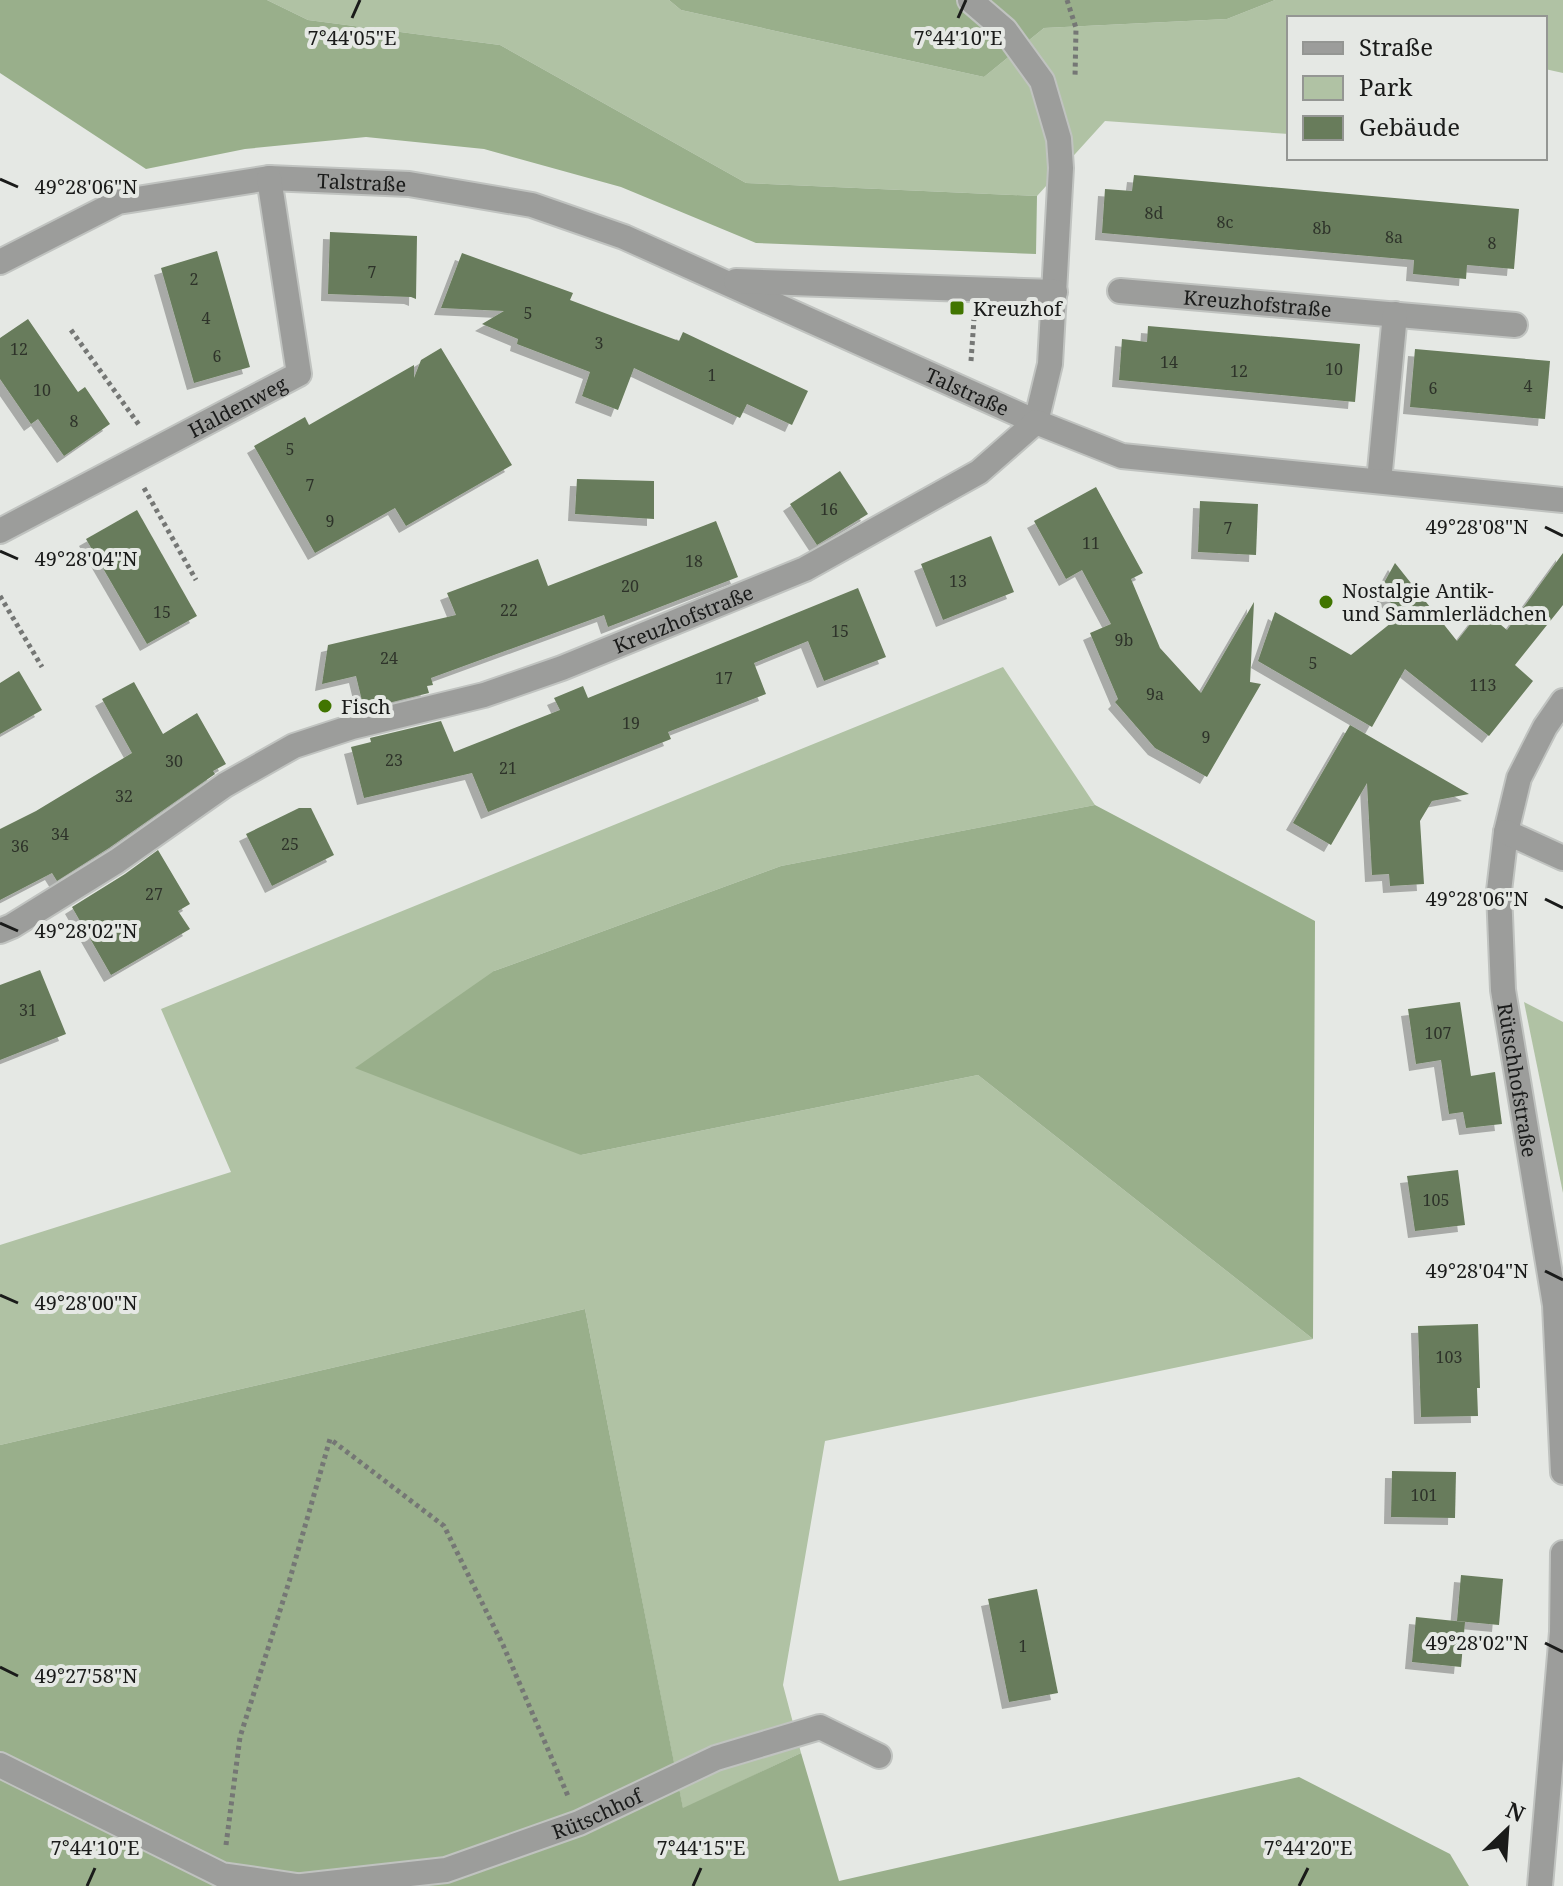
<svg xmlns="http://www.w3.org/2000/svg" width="1563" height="1886" viewBox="0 0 1563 1886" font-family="'Noto Serif',serif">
<defs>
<filter id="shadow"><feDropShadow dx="-7" dy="7" stdDeviation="0" flood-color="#0004"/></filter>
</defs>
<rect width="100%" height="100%" fill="#e5e8e4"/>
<!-- green -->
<g fill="#b0c2a4">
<polygon points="267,0 669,0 681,10 984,77 1044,28 1227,19 1275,0 1563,0 1563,73 1545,69 1545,18 1289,18 1289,134 1105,121 1037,196 746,183 500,45 308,20"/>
<polygon points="1003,667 1095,805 781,866 494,971 581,1155 978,1075 1313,1339 825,1441 783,1685 801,1753 683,1809 585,1309 0,1445 0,1245 231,1172 161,1009"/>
<polygon points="1524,1002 1563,1022 1563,1193"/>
</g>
<!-- forest -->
<g fill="#99af8b">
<polygon points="0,0 267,0 308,20 500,45 746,183 1037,196 1036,254 756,243 621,187 484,149 366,137 245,149 146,169 0,73"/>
<polygon points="669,0 1275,0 1227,19 1044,28 984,77 681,10"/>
<polygon points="1095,805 1315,921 1313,1339 978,1075 581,1155 355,1068 494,971 781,866"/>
<polygon points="585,1309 683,1808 801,1753 839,1881 1299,1777 1450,1854 1469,1886 0,1886 0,1445"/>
</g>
<!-- building -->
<g fill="#687c5b" filter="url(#shadow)">
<polygon points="1134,175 1519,209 1514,269 1467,265 1466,279 1413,274 1414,260 1102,233 1105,189 1132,191"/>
<polygon points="330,232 417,236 416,299 411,297 328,294"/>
<polygon points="217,251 250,367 194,383 161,268"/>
<polygon points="462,253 573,293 570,300 679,341 683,332 808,391 792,425 747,404 740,418 634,368 618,410 582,396 590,372 517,344 518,339 482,324 504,311 441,308"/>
<polygon points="28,319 78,392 85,387 110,424 64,456 38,419 31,424 0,379 0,338"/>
<polygon points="1148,326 1360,344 1355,402 1119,380 1122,339 1147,342"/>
<polygon points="441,348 512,465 406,526 395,508 315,553 254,446 305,417 309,425 414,365 414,378 421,360"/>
<polygon points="1415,349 1550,361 1545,419 1410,407"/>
<polygon points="840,471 868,514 817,545 790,504"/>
<polygon points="577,479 654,481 654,519 575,514"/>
<polygon points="1096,487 1143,573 1131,579 1160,648 1201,693 1254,602 1250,682 1261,684 1207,777 1155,748 1115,702 1118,699 1090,633 1111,624 1082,570 1066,579 1034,521"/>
<polygon points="1200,501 1258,504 1256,555 1198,552"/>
<polygon points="137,510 197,616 147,644 86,539"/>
<polygon points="716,521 738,577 608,627 604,615 431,678 433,685 427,686 429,693 364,709 356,676 322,684 328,645 456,615 447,593 538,559 548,586"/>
<polygon points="991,536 1014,592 943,620 921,564"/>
<polygon points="1563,553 1563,605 1515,665 1533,681 1489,736 1405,669 1372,727 1258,661 1275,612 1351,655 1401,615 1380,590 1395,563 1457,641 1482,609 1507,630"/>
<polygon points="858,588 886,657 824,681 808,641 754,663 766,694 668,732 671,739 488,812 472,773 364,798 351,747 371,742 370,738 441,721 454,752 560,710 554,698 583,686 588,698"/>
<polygon points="19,671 42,710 0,734 0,683"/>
<polygon points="134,682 163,734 197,713 226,764 213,771 215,774 109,848 57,881 52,873 0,900 0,829 36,811 132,753 102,699"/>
<polygon points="1350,725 1469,794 1432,801 1420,821 1424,884 1390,886 1389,874 1372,875 1367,783 1331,845 1293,823"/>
<polygon points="299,808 311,808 334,855 272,886 246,834"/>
<polygon points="158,850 190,904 178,911 190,929 111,975 72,907 125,874"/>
<polygon points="40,970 66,1034 0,1060 0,985"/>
<polygon points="1460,1002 1471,1076 1495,1072 1502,1124 1466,1128 1463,1112 1449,1114 1441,1060 1416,1064 1408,1009"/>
<polygon points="1458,1170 1465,1225 1415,1231 1407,1176"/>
<polygon points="1478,1324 1480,1388 1477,1388 1478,1416 1421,1417 1418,1326"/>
<polygon points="1392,1471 1456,1472 1455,1518 1391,1517"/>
<polygon points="1461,1575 1503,1579 1499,1625 1457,1621"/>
<polygon points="1037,1589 1058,1693 1009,1702 988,1599"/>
<polygon points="1416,1617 1465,1622 1461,1667 1412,1662"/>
</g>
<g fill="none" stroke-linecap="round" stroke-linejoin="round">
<defs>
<g id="minor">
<path id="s1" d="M0,262L118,202L269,178L409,184L532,205L624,237L1036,422L1050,364L1061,168L1059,139L1042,81L1005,30L970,0"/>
<polyline points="736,281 1055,292"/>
<path id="s2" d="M1120,291L1515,325"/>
<polyline points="1379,481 1395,314"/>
<path id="s3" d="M0,531L299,374L269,178"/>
<path id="s4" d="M1563,701L1545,727L1519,778L1506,832L1499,891L1503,990L1555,1305L1563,1472"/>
<polyline points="1506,832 1563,858"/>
<path id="s5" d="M0,931L12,926L117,861L225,785L294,746L352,727L484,695L562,668L805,569L979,472L1036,422L1122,456L1563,500"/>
<polyline points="0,1765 222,1875 297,1886"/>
<path id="s6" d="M302,1886L446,1870L579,1823L716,1758L820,1727L879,1756"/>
<polyline points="1540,1886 1562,1632 1563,1553"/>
</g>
</defs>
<!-- minor casing -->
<use href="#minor" stroke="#c0c3c0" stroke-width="28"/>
<!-- path -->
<g stroke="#757775" stroke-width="5" stroke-dasharray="4 4" stroke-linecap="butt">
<polyline points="1067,0 1076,28 1075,78"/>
<polyline points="71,330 139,425"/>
<polyline points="971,361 974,319"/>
<polyline points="144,488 196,580"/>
<polyline points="0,596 42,667"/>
<polyline points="226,1845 240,1737 289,1582 330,1439 444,1526 503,1645 568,1796"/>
</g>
<!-- minor -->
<use href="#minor" stroke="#9c9d9b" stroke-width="24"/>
</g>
<!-- ticks -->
<path fill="none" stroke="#1a1b1a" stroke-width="3" d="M352,18L360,0M958,18L966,0M0,179L18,187M1545,527L1563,536M0,551L18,559M1545,899L1563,908M0,923L18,931M1545,1271L1563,1280M0,1295L18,1303M1545,1643L1563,1652M0,1667L18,1676M87,1886L95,1868M693,1886L701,1868M1299,1886L1308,1868"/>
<!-- markers -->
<g fill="#417500" stroke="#e5e8e4" stroke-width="3">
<rect x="949" y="300" width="16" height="16" rx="4"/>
<circle cx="1326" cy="602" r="8"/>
<circle cx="325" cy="706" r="8"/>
</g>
<g text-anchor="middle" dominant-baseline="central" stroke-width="8" stroke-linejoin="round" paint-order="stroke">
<!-- number labels -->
<g font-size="16" fill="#2e332a">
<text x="1154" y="213">8d</text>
<text x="1225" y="222">8c</text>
<text x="1322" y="228">8b</text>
<text x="1394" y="237">8a</text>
<text x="1492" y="243">8</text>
<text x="372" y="272">7</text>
<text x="194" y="279">2</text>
<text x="528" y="313">5</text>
<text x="206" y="318">4</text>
<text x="599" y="343">3</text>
<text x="19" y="349">12</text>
<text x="217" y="356">6</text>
<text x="1169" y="362">14</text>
<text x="1334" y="369">10</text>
<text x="1239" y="371">12</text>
<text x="712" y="375">1</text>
<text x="1528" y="386">4</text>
<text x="1433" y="388">6</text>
<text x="42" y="390">10</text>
<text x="74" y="421">8</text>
<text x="290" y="449">5</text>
<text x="310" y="485">7</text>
<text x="829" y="509">16</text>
<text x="330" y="521">9</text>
<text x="1228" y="528">7</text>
<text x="1091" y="543">11</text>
<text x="694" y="561">18</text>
<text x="958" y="581">13</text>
<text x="630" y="586">20</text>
<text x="509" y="610">22</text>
<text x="162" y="612">15</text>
<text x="840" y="631">15</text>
<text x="1124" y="640">9b</text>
<text x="389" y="658">24</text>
<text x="1313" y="663">5</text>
<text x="724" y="678">17</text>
<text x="1483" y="685">113</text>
<text x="1155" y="694">9a</text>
<text x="631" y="723">19</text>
<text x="1206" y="737">9</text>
<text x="394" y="760">23</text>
<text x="174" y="761">30</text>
<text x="508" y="768">21</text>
<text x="124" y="796">32</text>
<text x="60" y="834">34</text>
<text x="290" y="844">25</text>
<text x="20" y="846">36</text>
<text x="154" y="894">27</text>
<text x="28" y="1010">31</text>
<text x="1438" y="1033">107</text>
<text x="1436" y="1200">105</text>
<text x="1449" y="1357">103</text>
<text x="1424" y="1495">101</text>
<text x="1023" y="1646">1</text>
</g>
<!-- street labels -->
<g font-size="20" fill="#1a1b1a" stroke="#e5e8e4">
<text stroke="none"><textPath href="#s1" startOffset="378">Talstraße</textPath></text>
<text stroke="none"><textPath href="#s2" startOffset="138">Kreuzhofstraße</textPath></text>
<text stroke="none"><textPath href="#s1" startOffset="1024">Talstraße</textPath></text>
<text stroke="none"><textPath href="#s3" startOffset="268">Haldenweg</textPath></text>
<text stroke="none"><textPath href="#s5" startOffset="758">Kreuzhofstraße</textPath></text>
<text stroke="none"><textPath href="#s4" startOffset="394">Rütschhofstraße</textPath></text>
<text stroke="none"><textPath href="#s6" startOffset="306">Rütschhof</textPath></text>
</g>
<!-- poi labels -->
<g font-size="20" fill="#1a1b1a" stroke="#e5e8e4" text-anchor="start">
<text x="973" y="308">Kreuzhof</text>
<text x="1342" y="590">Nostalgie Antik-<tspan x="1342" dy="23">und Sammlerlädchen</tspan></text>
<text x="341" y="706">Fisch</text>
</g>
</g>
<g font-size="20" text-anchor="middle" fill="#1a1b1a" stroke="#e5e8e4" stroke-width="8" stroke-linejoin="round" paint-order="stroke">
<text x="352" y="45">7°44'05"E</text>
<text x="958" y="45">7°44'10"E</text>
<text x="86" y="194">49°28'06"N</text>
<text x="1477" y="534">49°28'08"N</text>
<text x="86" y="566">49°28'04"N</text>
<text x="1477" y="906">49°28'06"N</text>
<text x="86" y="938">49°28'02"N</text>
<text x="1477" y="1278">49°28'04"N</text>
<text x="86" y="1310">49°28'00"N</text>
<text x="1477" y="1650">49°28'02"N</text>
<text x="86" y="1683">49°27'58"N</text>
<text x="1308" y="1855">7°44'20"E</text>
<text x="95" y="1855">7°44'10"E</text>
<text x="701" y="1855">7°44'15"E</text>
</g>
<!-- legend -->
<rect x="1287" y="16" width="260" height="144" fill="#e5e8e4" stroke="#949693" stroke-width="2"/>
<rect x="1303" y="42" width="40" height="12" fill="#9c9d9b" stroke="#949693" stroke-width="2"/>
<text x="1359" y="56" font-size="24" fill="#1a1b1a">Straße</text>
<rect x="1303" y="76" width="40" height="24" fill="#b0c2a4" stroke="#949693" stroke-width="2"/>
<text x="1359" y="96" font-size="24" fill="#1a1b1a">Park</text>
<rect x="1303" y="116" width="40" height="24" fill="#687c5b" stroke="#949693" stroke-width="2"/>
<text x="1359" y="136" font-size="24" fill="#1a1b1a">Gebäude</text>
<!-- north arrow -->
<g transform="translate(1507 1830) rotate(25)" stroke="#e5e8e4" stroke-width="6" paint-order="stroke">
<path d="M0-6L14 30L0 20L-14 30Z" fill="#1a1b1a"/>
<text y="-12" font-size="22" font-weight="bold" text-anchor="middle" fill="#1a1b1a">N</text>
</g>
</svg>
